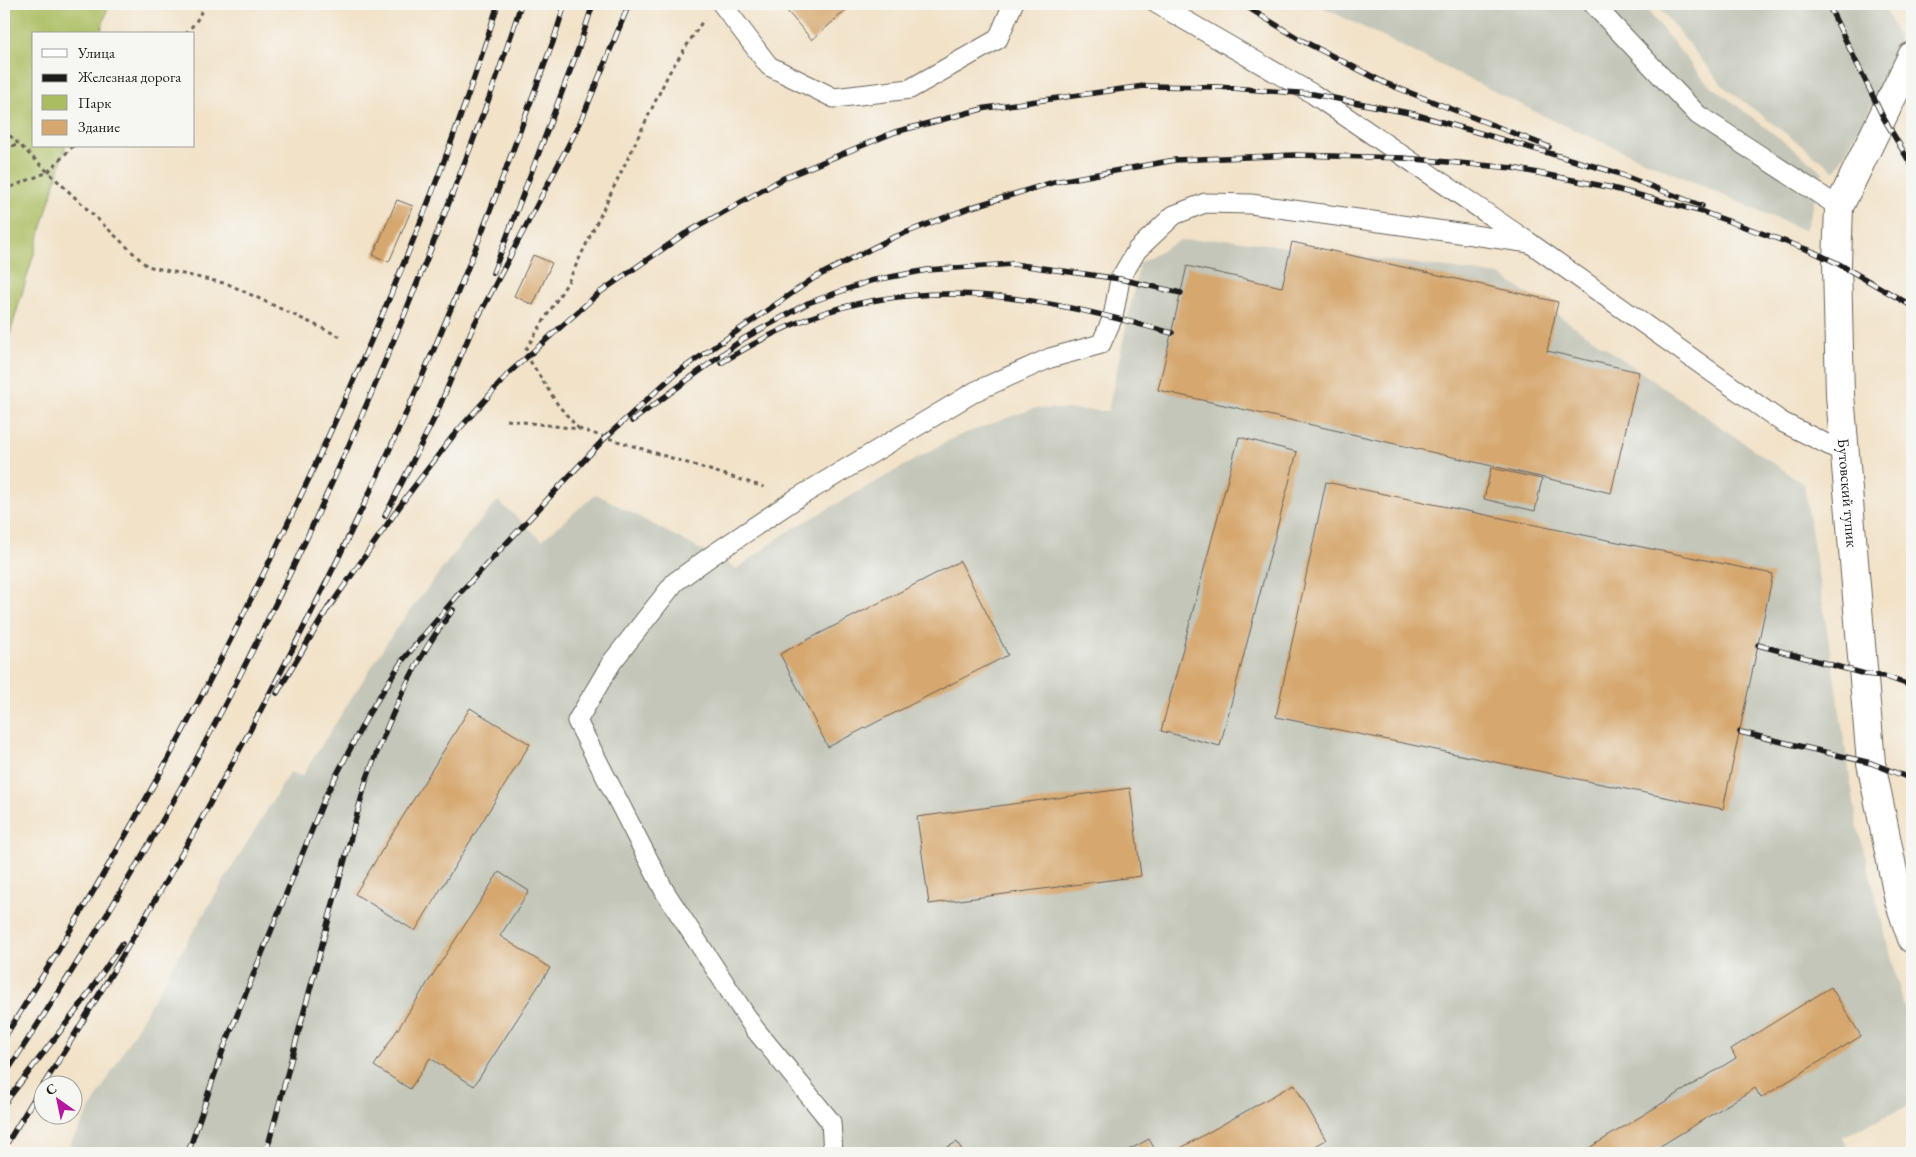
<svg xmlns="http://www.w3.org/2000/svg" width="1916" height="1157" viewBox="0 0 1916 1157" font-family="'EB Garamond',serif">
<rect width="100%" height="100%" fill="#f6f6f2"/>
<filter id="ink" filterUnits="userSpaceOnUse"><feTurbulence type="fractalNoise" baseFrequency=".02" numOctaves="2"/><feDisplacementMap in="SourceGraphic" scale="10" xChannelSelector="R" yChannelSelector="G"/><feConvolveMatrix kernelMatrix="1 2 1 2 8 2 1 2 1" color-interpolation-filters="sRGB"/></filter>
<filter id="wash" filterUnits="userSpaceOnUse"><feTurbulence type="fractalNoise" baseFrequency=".0096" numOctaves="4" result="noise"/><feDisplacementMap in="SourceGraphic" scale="20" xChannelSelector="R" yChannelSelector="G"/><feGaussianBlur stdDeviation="1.12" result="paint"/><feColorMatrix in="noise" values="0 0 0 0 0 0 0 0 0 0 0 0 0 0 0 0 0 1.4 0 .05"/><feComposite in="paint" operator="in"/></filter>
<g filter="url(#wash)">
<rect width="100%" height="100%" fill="#f2e2c8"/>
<!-- industrial -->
<g fill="#c4c6b9">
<polygon points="1316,4 1642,4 1704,80 1823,172 1805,231 1550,119"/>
<polygon points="1656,4 1883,4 1899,39 1888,77 1835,171 1723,86"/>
<polygon points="1227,239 1500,275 1804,484 1858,828 1905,1010 1912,1028 1912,1104 1842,1137 1849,1153 65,1153 173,965 290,772 302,776 393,633 472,530 498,501 542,540 596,494 737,569 787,532 955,437 1035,408 1108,411 1140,262 1179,241"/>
</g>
<!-- green -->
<polygon fill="#aabd61" stroke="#636c3e" points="4,4 109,4 100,34 34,34 34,146 66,146 4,354"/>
<g id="blocks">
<!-- building -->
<g fill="#d6a76e">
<polygon points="781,4 853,4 812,40"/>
<polygon points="397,200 413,206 389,262 373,255"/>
<polygon points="1292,242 1558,302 1547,351 1639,372 1611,493 1158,390 1187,266 1282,287"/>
<polygon points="533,255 552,263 533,305 514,296"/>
<polygon points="1239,437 1297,452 1220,746 1161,731"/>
<polygon points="1491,468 1542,479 1535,511 1484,499"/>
<polygon points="1326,482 1773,574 1723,809 1276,717"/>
<polygon points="960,561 1008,655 828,747 780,654"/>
<polygon points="470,708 530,744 415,931 355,894"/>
<polygon points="1130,788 1141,876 929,904 917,817"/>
<polygon points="499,872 529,891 500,936 550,968 474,1086 430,1058 410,1089 374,1066"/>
<polygon points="1831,987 1861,1036 1761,1098 1755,1088 1649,1153 1581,1153 1736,1058 1731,1049"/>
<polygon points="1294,1084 1326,1140 1303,1153 1172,1153"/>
<polygon points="1149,1139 1157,1153 1123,1153"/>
<polygon points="957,1142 964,1153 937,1153"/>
</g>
</g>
</g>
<g filter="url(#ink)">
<use href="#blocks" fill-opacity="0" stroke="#676158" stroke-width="1"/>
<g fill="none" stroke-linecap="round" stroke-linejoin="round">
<defs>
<g id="lane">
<polyline points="722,4 769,66 834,98 910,89 998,39 1013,4"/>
<polyline points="1157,4 1313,94 1530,243 1782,422 1845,453"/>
<polyline points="1593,4 1698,115 1839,207"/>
<polyline points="833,1153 831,1122 754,1028 665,892 577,721 612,662 675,582 711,556 797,498 976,391 1050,358 1101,344 1113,317 1120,279 1137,250 1174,215 1205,203 1251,204 1530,243"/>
</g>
<g id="street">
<path id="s1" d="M1912,56L1839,207L1837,263L1840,395L1871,763L1899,901L1912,939"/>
</g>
</defs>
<!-- lane casing -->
<use href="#lane" stroke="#676158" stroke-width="21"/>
<!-- street casing -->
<use href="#street" stroke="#676158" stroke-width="30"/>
<!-- path -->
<g stroke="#676158" stroke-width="3" stroke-dasharray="4 4" stroke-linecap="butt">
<polyline points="186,34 197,20 205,4"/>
<polyline points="4,130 147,266 228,284 341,337"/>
<polyline points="4,145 20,146"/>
<polyline points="4,190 48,172 73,146"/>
<polyline points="507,420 579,429 764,487"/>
<polyline points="579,429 558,405 527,356 526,349 568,282 669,73 702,22"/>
</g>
<!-- lane -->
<use href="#lane" stroke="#fff" stroke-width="19"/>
<!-- street -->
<use href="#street" stroke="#fff" stroke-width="28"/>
<defs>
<g id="rail">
<polyline points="1242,4 1301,40 1385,83 1549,147"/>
<polyline points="1828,4 1883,117 1912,166"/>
<polyline points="1809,250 1837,263 1912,306"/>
<polyline points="493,273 578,50 593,4"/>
<path d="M721,363C749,346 780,328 812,317C934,273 1051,300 1172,333"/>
<polyline points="632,421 743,339 808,303 870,281 927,270 1013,264 1120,279 1181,293"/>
<polyline points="385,516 435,417 473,327 581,121 629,4"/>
<polyline points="328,609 407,496 453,436 510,372 599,293 683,235 784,178 895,132 986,108 1144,86 1218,87 1313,94 1414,114 1614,172 1702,206"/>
<polyline points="1758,645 1865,674 1884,676 1912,686"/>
<polyline points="277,693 331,603"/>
<polyline points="1740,732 1871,763 1912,779"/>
<path d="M4,1038C126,846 233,646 327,439C392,298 452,153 498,4"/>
<path d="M4,1076C72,973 138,868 197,758C285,593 363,421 432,246C463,166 496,86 521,4"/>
<path d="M44,1084C202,832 344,570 457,294C492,211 521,126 553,42L565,4"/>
<polyline points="4,1104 82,1003 122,944"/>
<polyline points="4,1148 42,1086"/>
<polyline points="188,1153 223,1050 326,795 369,713 402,661 457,596 605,438 675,374 814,278 892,238 969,208 1054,182 1175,160 1295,155 1404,158 1513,168 1608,187 1703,212 1814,252"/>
<path d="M266,1153L366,781C388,722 413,660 453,610"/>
</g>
</defs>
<!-- rail casing -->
<use href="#rail" stroke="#1c1c1c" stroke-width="5.5"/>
<!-- rail -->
<use href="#rail" stroke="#f6f6f2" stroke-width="4" stroke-dasharray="11" stroke-linecap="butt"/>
</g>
</g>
<g text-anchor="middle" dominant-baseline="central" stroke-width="4.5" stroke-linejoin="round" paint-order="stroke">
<!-- street labels -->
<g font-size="16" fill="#1c1c1c" stroke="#f6f6f2">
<text stroke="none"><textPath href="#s1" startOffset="454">Бутовский тупик</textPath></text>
</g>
</g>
<!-- margin -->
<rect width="1916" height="1157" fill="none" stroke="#f6f6f2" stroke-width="20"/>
<!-- legend -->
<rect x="32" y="32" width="162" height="115" fill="#f6f6f2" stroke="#9f9f9c"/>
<rect x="42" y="49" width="25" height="8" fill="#ffffff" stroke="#9f9f9c"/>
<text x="78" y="58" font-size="15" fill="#1c1c1c">Улица</text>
<rect x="42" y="74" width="25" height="8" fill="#1c1c1c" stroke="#9f9f9c"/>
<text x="78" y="82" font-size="15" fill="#1c1c1c">Железная дорога</text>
<rect x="42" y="95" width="25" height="15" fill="#aabd61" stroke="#9f9f9c"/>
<text x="78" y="108" font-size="15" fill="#1c1c1c">Парк</text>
<rect x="42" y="120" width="25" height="15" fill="#d6a76e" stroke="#9f9f9c"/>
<text x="78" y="132" font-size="15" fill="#1c1c1c">Здание</text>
<!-- north arrow -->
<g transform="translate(58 1100) rotate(327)"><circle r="24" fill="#f6f6f2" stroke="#9f9f9c"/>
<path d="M0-4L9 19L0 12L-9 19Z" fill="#b5179e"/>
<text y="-8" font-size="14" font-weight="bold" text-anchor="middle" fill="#1c1c1c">С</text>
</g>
</svg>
